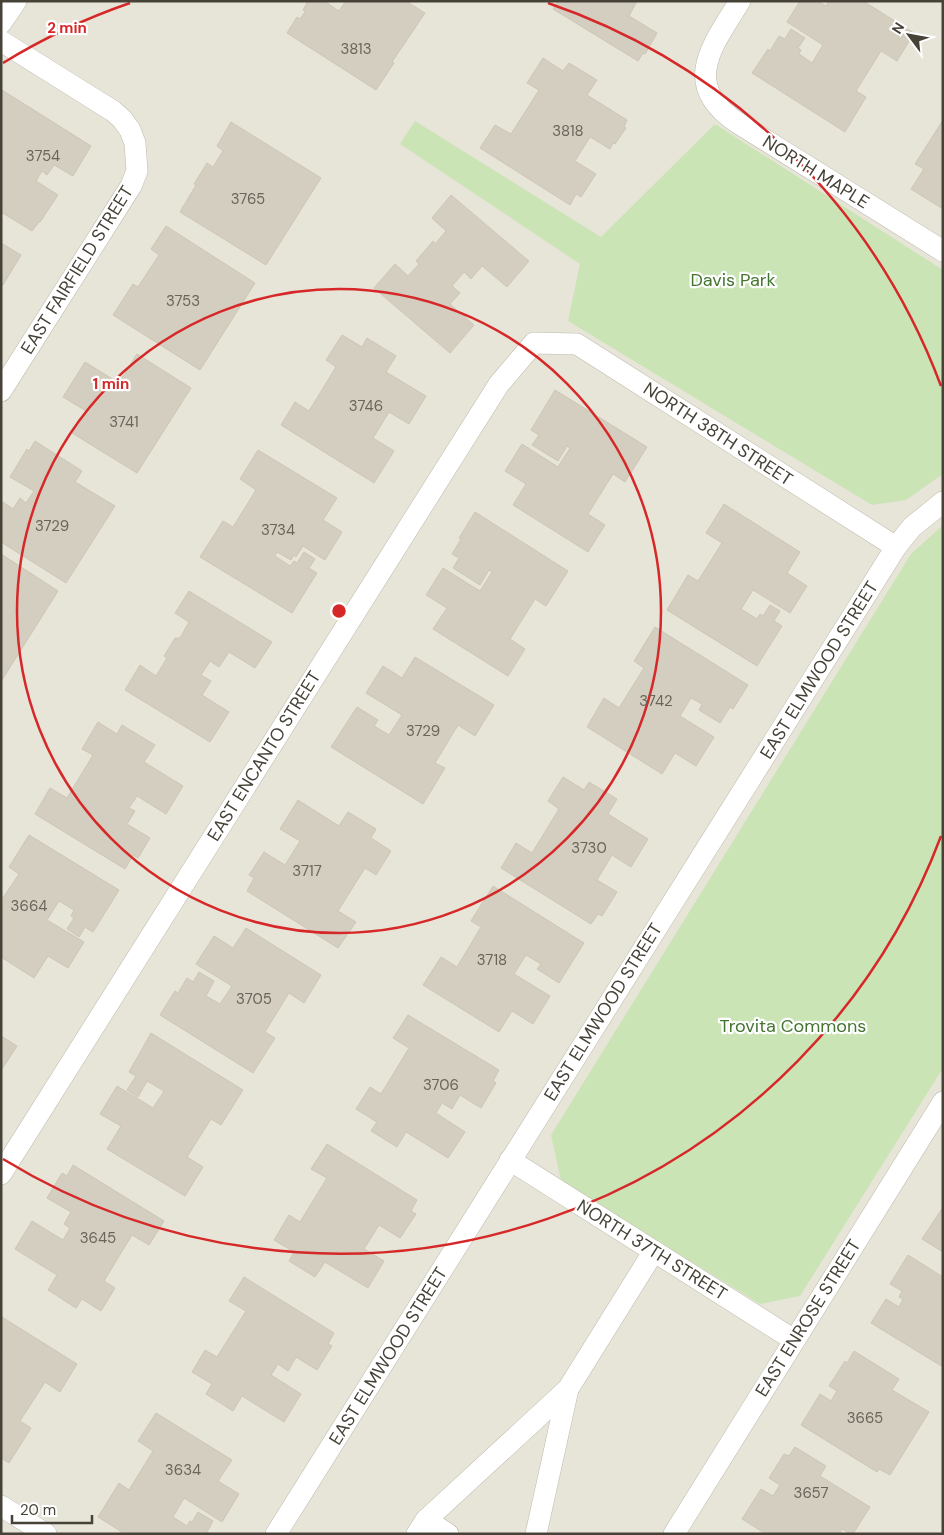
<svg xmlns="http://www.w3.org/2000/svg" width="944" height="1535" viewBox="0 0 944 1535" font-family="'DM Sans',sans-serif">
<rect width="100%" height="100%" fill="#f3f1e9"/>
<!-- residential -->
<rect fill="#e7e4d8" x="1" y="1" width="942" height="1533"/>
<!-- green -->
<g fill="#cbe4b6">
<polygon points="415,121 601,237 715,124 943,270 943,474 906,500 872,505 568,321 580,264 400,144"/>
<polygon points="943,525 943,1068 800,1296 760,1304 561,1181 551,1135 911,554"/>
</g>
<!-- building -->
<g fill="#d4cec0" stroke="#cec6b4">
<polygon points="308,1 324,1 339,11 346,1 406,1 425,13 392,62 394,63 376,90 287,33 297,17 300,19 305,12 303,10"/>
<polygon points="558,1 637,1 629,16 657,33 645,54 643,53 638,61 553,9"/>
<polygon points="800,1 818,1 826,6 829,1 863,1 914,33 897,61 881,51 856,91 866,97 845,132 752,73 768,49 770,51 779,36 785,39 791,29 805,38 798,48 801,50 799,54 812,63 823,45 787,22"/>
<polygon points="543,58 563,71 569,63 597,80 587,95 627,120 624,127 626,128 615,144 613,143 610,149 590,137 575,161 596,174 581,197 576,194 570,205 480,148 495,125 511,134 539,90 527,83"/>
<polygon points="2,90 91,146 73,176 54,165 47,175 42,171 36,181 58,195 40,222 39,222 32,231 1,212 1,92"/>
<polygon points="943,120 943,209 911,189 924,169 915,164"/>
<polygon points="231,122 321,178 266,265 180,212 196,185 194,184 207,163 213,167 223,151 217,146"/>
<polygon points="451,195 529,261 507,287 482,266 471,279 464,272 452,286 460,293 450,304 474,325 450,353 374,288 395,264 408,276 419,264 416,261 433,241 435,244 446,231 432,218"/>
<polygon points="166,226 255,283 200,370 113,315 133,284 138,287 159,255 151,249"/>
<polygon points="1,243 21,255 3,285 1,284"/>
<polygon points="342,335 362,347 367,338 396,356 386,372 426,396 409,424 389,412 373,438 394,451 374,483 281,425 295,402 309,411 336,367 326,360"/>
<polygon points="137,354 191,388 137,473 72,433 86,411 63,397 85,362 119,383"/>
<polygon points="555,390 647,447 625,482 613,474 588,514 605,525 588,552 513,505 526,484 505,471 522,444 558,467 570,448 567,446 558,461 532,445 539,435 531,430"/>
<polygon points="35,441 82,471 75,482 115,506 66,583 1,542 1,501 13,509 20,498 26,503 34,491 10,477 27,449 29,451"/>
<polygon points="258,450 337,498 323,520 342,532 325,560 303,546 296,557 294,555 291,560 277,552 275,556 290,566 294,561 297,563 304,552 315,559 309,568 317,573 292,613 200,557 223,521 233,527 256,490 240,479"/>
<polygon points="724,504 800,552 787,573 807,586 790,613 753,590 741,609 757,619 760,614 763,616 770,605 780,611 774,621 782,626 757,666 667,610 688,575 698,581 722,543 706,533"/>
<polygon points="475,512 568,571 546,606 535,599 510,639 525,649 508,676 433,629 447,608 426,595 443,568 480,591 492,572 489,570 480,585 453,568 459,558 452,554 461,539 459,538"/>
<polygon points="1,554 58,591 2,680 1,679"/>
<polygon points="189,591 272,642 255,668 229,652 219,667 210,661 201,675 211,681 202,695 229,712 210,742 125,690 140,665 156,676 167,658 164,656 175,638 180,638 189,622 175,613"/>
<polygon points="655,627 748,685 733,709 730,707 720,723 699,710 702,704 691,698 680,716 714,737 696,766 675,753 662,774 587,727 604,698 619,708 644,668 634,661"/>
<polygon points="415,657 494,705 475,736 458,725 435,763 445,768 423,804 331,747 357,707 378,720 374,726 389,735 402,715 366,693 383,666 402,678"/>
<polygon points="98,722 117,734 122,725 155,745 144,762 183,786 166,814 137,796 129,808 135,811 127,824 150,838 138,858 133,855 125,869 35,814 50,788 67,798 93,755 82,749"/>
<polygon points="563,777 584,790 589,782 617,799 608,814 648,839 631,867 612,855 597,880 617,892 602,916 598,914 591,924 501,868 516,843 532,853 559,809 548,801"/>
<polygon points="298,800 339,826 348,812 376,829 371,838 391,851 376,875 365,868 338,911 356,922 338,948 247,891 254,878 249,875 264,852 285,865 300,841 280,829"/>
<polygon points="29,835 119,890 93,932 85,927 79,937 67,929 74,918 71,916 74,910 59,901 47,920 84,942 68,968 48,956 34,978 1,957 1,901 19,874 9,867"/>
<polygon points="493,886 584,943 559,983 537,969 541,964 526,955 514,974 550,996 533,1024 512,1011 499,1032 423,985 441,957 457,967 481,927 471,921"/>
<polygon points="246,928 321,975 304,1003 289,993 265,1032 275,1038 253,1073 160,1015 175,991 178,993 187,978 193,982 199,972 214,981 206,996 220,1004 232,986 196,964 214,936 233,948"/>
<polygon points="408,1015 499,1070 493,1081 496,1083 481,1108 460,1095 452,1109 442,1103 436,1113 465,1132 448,1158 406,1132 397,1147 371,1131 377,1122 356,1109 370,1087 381,1094 409,1048 393,1038"/>
<polygon points="151,1033 243,1090 221,1125 211,1119 187,1157 203,1167 185,1196 107,1149 121,1126 100,1114 117,1086 153,1108 164,1091 147,1081 138,1097 127,1090 136,1076 129,1072"/>
<polygon points="1,1036 17,1046 2,1069 1,1069"/>
<polygon points="327,1144 417,1200 411,1211 416,1214 400,1238 379,1225 364,1249 384,1261 368,1288 325,1262 315,1277 289,1261 294,1252 274,1240 289,1215 300,1222 327,1178 311,1169"/>
<polygon points="73,1165 164,1221 149,1245 132,1235 104,1281 115,1288 101,1311 82,1299 76,1308 48,1290 57,1275 15,1249 32,1221 63,1240 70,1228 64,1224 71,1212 47,1198 62,1173 67,1176"/>
<polygon points="943,1207 943,1252 922,1239"/>
<polygon points="908,1255 943,1277 943,1367 871,1323 886,1299 899,1307 903,1299 899,1297 902,1291 890,1284"/>
<polygon points="244,1277 334,1333 328,1344 332,1346 317,1370 296,1357 288,1371 278,1364 271,1375 301,1394 284,1422 242,1396 233,1411 206,1394 212,1384 192,1372 205,1350 217,1357 246,1311 229,1301"/>
<polygon points="2,1317 77,1364 60,1392 45,1382 20,1421 31,1428 9,1463 1,1458"/>
<polygon points="854,1351 899,1379 892,1390 929,1412 890,1475 879,1469 877,1472 801,1425 820,1394 831,1401 837,1391 829,1386 845,1361 847,1363"/>
<polygon points="156,1413 232,1460 218,1481 239,1494 222,1522 184,1498 173,1517 187,1526 190,1521 192,1522 198,1512 213,1521 207,1532 210,1534 125,1534 98,1517 119,1483 129,1490 153,1451 138,1441"/>
<polygon points="795,1447 826,1466 820,1476 870,1507 853,1534 851,1534 842,1529 839,1534 766,1534 742,1519 761,1489 773,1496 780,1485 769,1478 784,1454 789,1456"/>
</g>
<g fill="none" stroke-linecap="round" stroke-linejoin="round">
<defs>
<g id="minor">
<path d="M740,1C712,46 680,85 738,123L943,251"/>
<polyline points="1,23 16,1"/>
<polyline points="1,41 113,111 122,119 130,130 135,143 137,171 131,186 1,391"/>
<polyline points="510,1160 794,1340"/>
<polyline points="1,1174 499,384 534,343 577,344 896,547"/>
<polyline points="1,1506 46,1534"/>
<polyline points="426,1520 448,1534"/>
<polyline points="276,1534 896,547 912,527 943,502"/>
<polyline points="417,1534 426,1520 568,1389 654,1251"/>
<polyline points="536,1534 568,1389"/>
<polyline points="674,1534 943,1102"/>
</g>
</defs>
<!-- minor casing -->
<use href="#minor" stroke="#bebaad" stroke-width="22"/>
<!-- minor -->
<use href="#minor" stroke="#fff" stroke-width="21"/>
</g>
<!-- distance rings -->
<g fill="none" stroke="#d62828" stroke-width="2.5">
<circle cx="339" cy="611" r="322"/>
<path d="M941 836A643 643 0 0 1 3 1159M3 63A643 643 0 0 1 130 3M548 3A643 643 0 0 1 941 386"/>
</g>
<g text-anchor="middle" dominant-baseline="central" stroke-width="4.5" stroke-linejoin="round" paint-order="stroke">
<!-- number labels -->
<g font-size="15" fill="#6a655a">
<text x="356" y="49">3813</text>
<text x="568" y="131">3818</text>
<text x="43" y="156">3754</text>
<text x="248" y="199">3765</text>
<text x="183" y="301">3753</text>
<text x="366" y="406">3746</text>
<text x="124" y="422">3741</text>
<text x="52" y="526">3729</text>
<text x="278" y="530">3734</text>
<text x="656" y="701">3742</text>
<text x="423" y="731">3729</text>
<text x="589" y="848">3730</text>
<text x="307" y="871">3717</text>
<text x="29" y="906">3664</text>
<text x="492" y="960">3718</text>
<text x="254" y="999">3705</text>
<text x="441" y="1085">3706</text>
<text x="98" y="1238">3645</text>
<text x="865" y="1418">3665</text>
<text x="183" y="1470">3634</text>
<text x="811" y="1493">3657</text>
</g>
<!-- street labels -->
<g font-size="18" fill="#464238" stroke="#fff">
<text transform="translate(816 172) rotate(32)">NORTH MAPLE</text>
<text transform="translate(77 270) rotate(-58)">EAST FAIRFIELD STREET</text>
<text transform="translate(718 434) rotate(33)">NORTH 38TH STREET</text>
<text transform="translate(819 670) rotate(-58)">EAST ELMWOOD STREET</text>
<text transform="translate(264 756) rotate(-58)">EAST ENCANTO STREET</text>
<text transform="translate(603 1012) rotate(-58)">EAST ELMWOOD STREET</text>
<text transform="translate(652 1250) rotate(32)">NORTH 37TH STREET</text>
<text transform="translate(808 1318) rotate(-58)">EAST ENROSE STREET</text>
<text transform="translate(388 1356) rotate(-58)">EAST ELMWOOD STREET</text>
</g>
<!-- park labels -->
<g font-size="18" fill="#437430" stroke="#fff">
<text x="733" y="280">Davis Park</text>
<text x="793" y="1026">Trovita Commons</text>
</g>
</g>
<circle cx="339" cy="611" r="8" fill="#d62828" stroke="#fff" stroke-width="2.5"/>
<g font-size="15" text-anchor="middle" font-weight="bold" fill="#d62828" stroke="#fff" stroke-width="4.5" stroke-linejoin="round" paint-order="stroke">
<text x="67" y="33">2 min</text>
<text x="111" y="389">1 min</text>
</g>
<!-- border -->
<rect width="944" height="1535" fill="none" stroke="#464238" stroke-width="5"/>
<!-- north arrow -->
<g transform="translate(909 35) rotate(302)" stroke="#ffffff" stroke-width="4" paint-order="stroke">
<path d="M0-4L9 19L0 12L-9 19Z" fill="#464238"/>
<text y="-8" font-size="14" font-weight="bold" text-anchor="middle" fill="#464238">N</text>
</g>
<!-- scale -->
<path d="M12 1515v8h80v-8" fill="none" stroke="#464238" stroke-width="2.5"/>
<text x="20" y="1515" font-size="15" fill="#464238" stroke="#ffffff" stroke-width="4" paint-order="stroke">20 m</text>
</svg>
